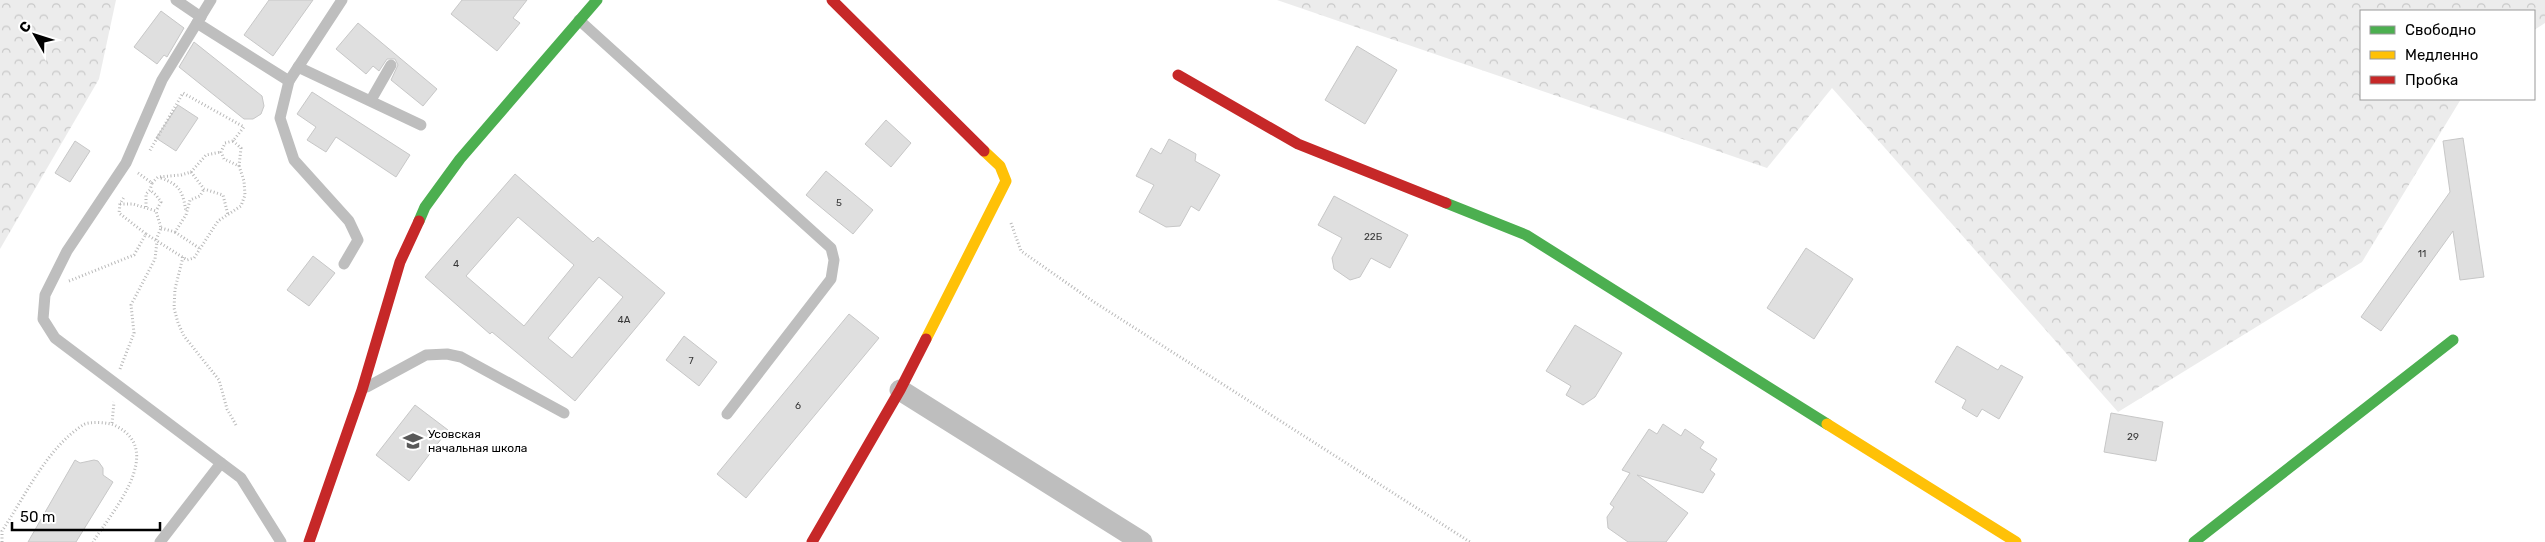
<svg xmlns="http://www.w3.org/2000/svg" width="2545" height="542" viewBox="0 0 2545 542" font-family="Rubik,sans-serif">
<defs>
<pattern id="forest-crowns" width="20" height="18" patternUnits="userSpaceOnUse" patternTransform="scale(1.25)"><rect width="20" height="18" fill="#ececec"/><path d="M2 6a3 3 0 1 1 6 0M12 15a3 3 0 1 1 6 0" fill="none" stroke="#c9c9c9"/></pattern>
</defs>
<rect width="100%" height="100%" fill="#fff"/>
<!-- forest -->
<g fill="url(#forest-crowns)">
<polygon points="0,0 116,0 99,79 0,249"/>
<polygon points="1277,0 2545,0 2545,23 2534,30 2534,11 2361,11 2361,99 2461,99 2362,262 2118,412 1832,88 1767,168"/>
</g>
<!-- building -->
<g fill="#dfdfdf" stroke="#c7c7c7" fill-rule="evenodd">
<polygon points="269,0 313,0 273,56 244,35"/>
<polygon points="462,0 527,0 513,18 520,23 497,51 451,14"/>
<polygon points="161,11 184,28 167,57 164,55 157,64 134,47"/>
<polygon points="358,23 437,89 423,106 391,80 398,65 395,59 387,59 379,71 373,66 366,74 336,49"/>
<polygon points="194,42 262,96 264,106 261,114 253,119 244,119 179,67"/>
<polygon points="1357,46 1397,70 1365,124 1325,100"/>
<polygon points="312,92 410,155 396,177 336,137 326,152 307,140 316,127 297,114"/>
<polygon points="178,105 198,118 176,151 156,138"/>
<polygon points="886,120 911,143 891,167 865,144"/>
<polygon points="2463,138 2484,277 2460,280 2453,231 2381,331 2361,317 2450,192 2443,141"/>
<polygon points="1169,139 1196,154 1195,161 1220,175 1199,211 1191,206 1180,226 1166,227 1139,212 1154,185 1136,176 1151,148 1161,154"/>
<polygon points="75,141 90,151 70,182 55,173"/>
<polygon points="826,171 873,210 853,234 806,195"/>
<path d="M515,174L593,242L598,237L665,293L575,401L492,332L490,334L425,277ZM518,217L574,265L524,326L466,276ZM599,277L623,297L572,358L548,338Z"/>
<polygon points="1334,196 1408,235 1390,268 1371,258 1360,277 1350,280 1334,269 1332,258 1342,238 1318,225"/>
<polygon points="1806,248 1853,279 1814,339 1767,308"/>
<polygon points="313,256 335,273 309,306 287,290"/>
<polygon points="849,314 879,338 746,498 717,474"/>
<polygon points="1575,325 1622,353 1595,397 1583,405 1566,395 1571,386 1546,371"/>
<polygon points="684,336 717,362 699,386 666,360"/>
<polygon points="1957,346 1998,370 2001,365 2023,377 1999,419 1982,409 1977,417 1962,408 1966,400 1935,382"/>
<polygon points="415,405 448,430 409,481 376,455"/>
<polygon points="2111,413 2163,422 2156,461 2104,452"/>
<polygon points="1663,424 1681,436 1685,429 1704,442 1700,448 1717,459 1710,470 1715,474 1703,493 1637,475 1688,513 1666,542 1628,542 1608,528 1607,517 1614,507 1610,504 1630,473 1622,470 1649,429 1657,434"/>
<polygon points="75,460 80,463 94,460 98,461 103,468 103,475 113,482 76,542 28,542"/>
</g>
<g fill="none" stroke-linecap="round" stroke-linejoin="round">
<!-- path -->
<g stroke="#b9b9b9" stroke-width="3" stroke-dasharray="1 2.5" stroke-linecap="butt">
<polyline points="233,141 241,148 239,166"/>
<polyline points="191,172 204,189 223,195 228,215"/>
<polyline points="138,173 152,183 150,190"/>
<path d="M161,178C181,185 183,193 186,212"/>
<polyline points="152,183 158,177 181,175 191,172 206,155 221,152"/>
<polyline points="120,204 133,204 156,211 161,228 156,240"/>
<polyline points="146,207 146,194 150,190 156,195 161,202 156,211"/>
<polyline points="1011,223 1021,251 1094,302 1470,542"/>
<polyline points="161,228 175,232 186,215 190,200 200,196 204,189"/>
<polyline points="175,232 199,248"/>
<polyline points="146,234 187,260 194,258 218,221 241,206 245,195 244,181 239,166 224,159 221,152 225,143 233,141 244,127 183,93 149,152"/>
<polyline points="183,257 175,289 174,308 178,323 184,336 219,380 227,409 236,425"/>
<polyline points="69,281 134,255 146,234 119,213 120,204 124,197"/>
<polyline points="120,369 134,333 131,305 155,259 157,241"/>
<polyline points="112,423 114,402"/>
<path d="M2,542V531C26,495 46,449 83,425C89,421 109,422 116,426C166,451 112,512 93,542"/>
</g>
<!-- lane -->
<g stroke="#bebebe" stroke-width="11">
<polyline points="176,0 201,17"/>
<polyline points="579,20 831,248 834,260 831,279 727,414"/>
<polyline points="197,23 289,81 342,0"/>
<polyline points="298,67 421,125"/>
<polyline points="289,81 280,118 294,160 349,221 358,240 344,264"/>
<polyline points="371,100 391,65"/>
<polyline points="367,387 426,355 447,354 461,357 564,413"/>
<polyline points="221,463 241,478 281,542"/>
<polyline points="160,542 221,463 55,338 43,319 45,295 67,251 126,163 162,80 211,0"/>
</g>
<!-- street -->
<polyline stroke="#bebebe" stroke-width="21" points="900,390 1142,542"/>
<!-- fast -->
<g stroke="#4caf50" stroke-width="11">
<polyline points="1446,203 1526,235 1827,424"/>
<polyline points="419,221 425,207 460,159 597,0"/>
<polyline points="2194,542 2453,340"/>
</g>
<!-- slow -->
<g stroke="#ffc107" stroke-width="11">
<polyline points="926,339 1006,181 1000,166 984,151"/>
<polyline points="1827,424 2016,542"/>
</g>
<!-- jam -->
<g stroke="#c62828" stroke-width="11">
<polyline points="832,0 984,151"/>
<polyline points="1178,75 1298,144 1446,203"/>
<polyline points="309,542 362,390 400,262 419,221"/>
<polyline points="812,542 900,390 926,339"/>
</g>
</g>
<!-- icons -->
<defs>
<symbol id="school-bare" viewBox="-9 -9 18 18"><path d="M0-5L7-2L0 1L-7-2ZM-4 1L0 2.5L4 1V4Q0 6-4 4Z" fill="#595959" stroke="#fff" stroke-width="2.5" paint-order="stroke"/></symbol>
</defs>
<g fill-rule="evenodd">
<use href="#school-bare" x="399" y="427" width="28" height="28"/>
</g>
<g text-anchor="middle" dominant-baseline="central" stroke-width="4.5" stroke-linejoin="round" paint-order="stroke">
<!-- number labels -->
<g font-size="10" fill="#383838">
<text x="839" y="203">5</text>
<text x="1373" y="237">22Б</text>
<text x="2422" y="254">11</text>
<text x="456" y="264">4</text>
<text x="624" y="320">4А</text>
<text x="691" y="361">7</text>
<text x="798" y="406">6</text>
<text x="2133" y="437">29</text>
</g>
<!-- poi labels -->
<g font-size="12" fill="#000" stroke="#fff" text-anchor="start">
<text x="428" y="434">Усовская<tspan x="428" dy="14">начальная школа</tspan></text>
</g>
</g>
<!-- legend -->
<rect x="2360" y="10" width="175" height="90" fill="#ffffff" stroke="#999999"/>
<rect x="2370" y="26" width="25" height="8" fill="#4caf50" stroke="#999999"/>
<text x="2405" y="35" font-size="15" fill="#000000">Свободно</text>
<rect x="2370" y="51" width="25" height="8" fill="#ffc107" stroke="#999999"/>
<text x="2405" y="60" font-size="15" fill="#000000">Медленно</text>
<rect x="2370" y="76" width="25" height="8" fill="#c62828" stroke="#999999"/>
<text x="2405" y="85" font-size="15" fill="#000000">Пробка</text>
<!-- north arrow -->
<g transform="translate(35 35) rotate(309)" stroke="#ffffff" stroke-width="4" paint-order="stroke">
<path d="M0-4L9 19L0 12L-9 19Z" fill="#000000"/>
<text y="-8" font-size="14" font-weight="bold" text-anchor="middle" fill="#000000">С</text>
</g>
<!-- scale -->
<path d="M12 522v8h148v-8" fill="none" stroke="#000000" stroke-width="2.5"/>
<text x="20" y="522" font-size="15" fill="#000000" stroke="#ffffff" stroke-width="4" paint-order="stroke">50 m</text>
</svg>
